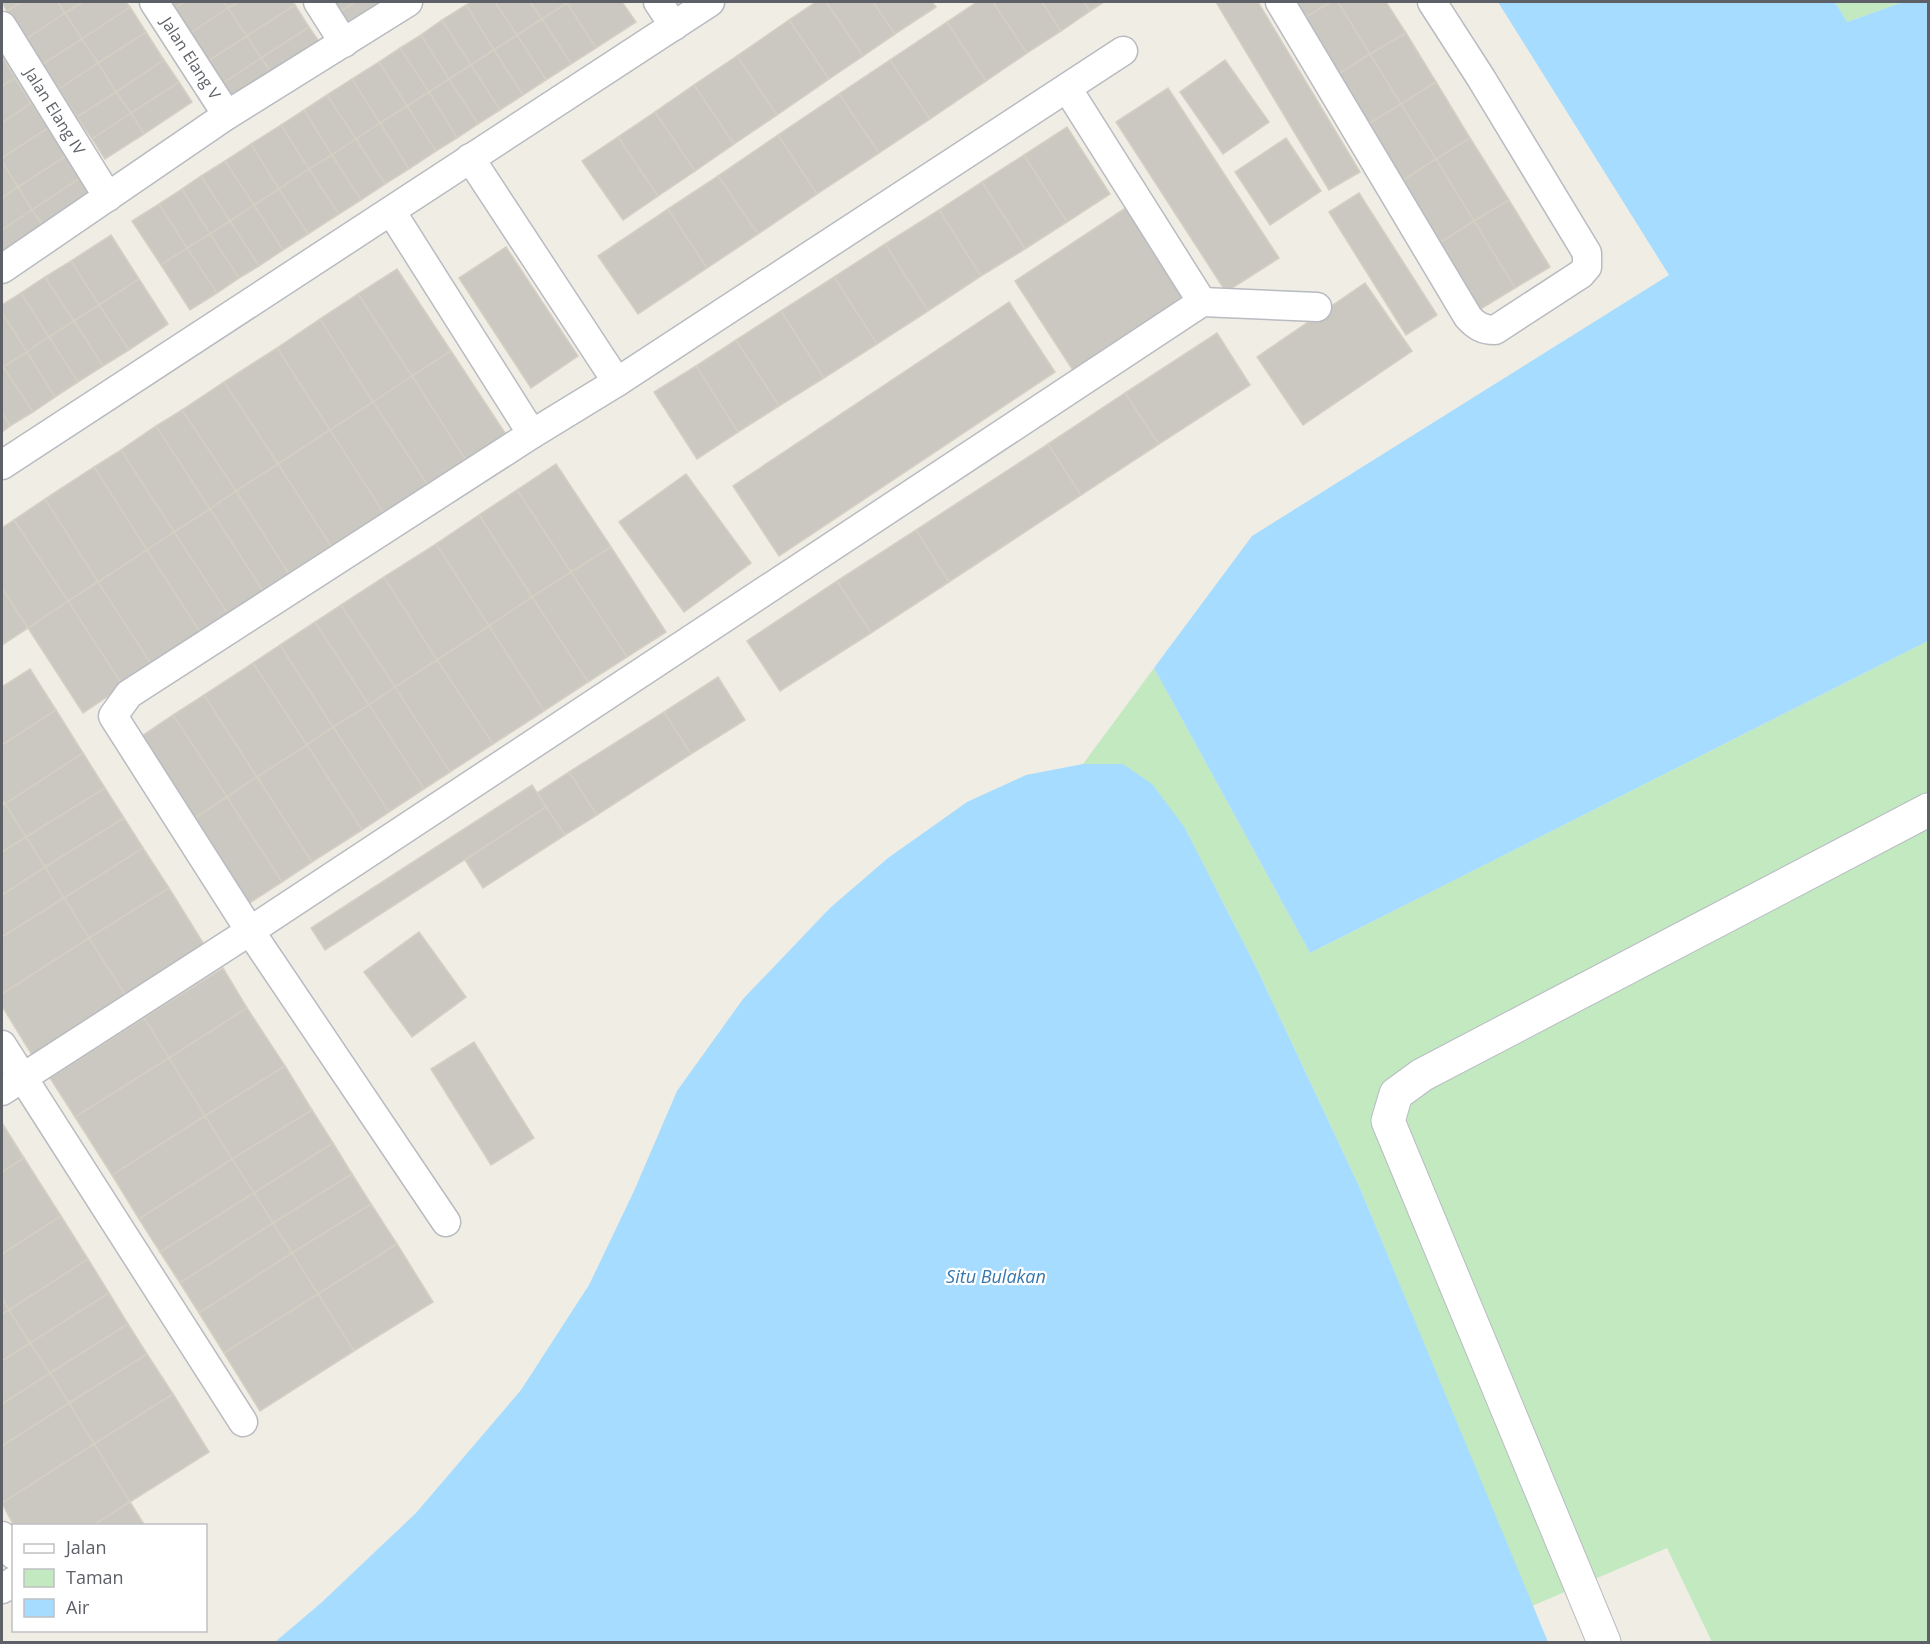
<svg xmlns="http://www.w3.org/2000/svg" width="1930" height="1644" viewBox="0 0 1930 1644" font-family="'Open Sans',sans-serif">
<rect width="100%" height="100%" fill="#f0ede5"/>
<!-- green -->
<g fill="#c2e9c0">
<polygon points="1835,2 1903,2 1847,22"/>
<polygon points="1928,641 1928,1642 1712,1642 1667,1548 1532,1606 1359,1186 1257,969 1185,828 1123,764 1083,764 1154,668 1310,953"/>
</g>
<!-- water -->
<g fill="#a6dcff">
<polygon points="1498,2 1835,2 1847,22 1903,2 1928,2 1928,641 1310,953 1154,668 1252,536 1669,275"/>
<polygon points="1083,764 1123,764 1152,784 1185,828 1257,969 1359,1186 1548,1642 275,1642 321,1603 416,1513 521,1390 589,1285 634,1191 677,1091 743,999 830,908 888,858 967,802 1026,775"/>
</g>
<!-- building -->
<g fill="#cbc8c2" stroke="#d5cfc3" stroke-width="1.5">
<polygon points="2,2 22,2 7,11"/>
<polygon points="22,2 58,2 65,13 26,39 7,11"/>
<polygon points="58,2 83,2 65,13"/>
<polygon points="83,2 126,2 130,7 82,39 65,13"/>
<polygon points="168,2 185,2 173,9"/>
<polygon points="185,2 224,2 228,8 189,34 173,9"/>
<polygon points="224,2 239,2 228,8"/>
<polygon points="239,2 293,2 295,5 247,36 228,8"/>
<polygon points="322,2 355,2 332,17"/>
<polygon points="355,2 378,2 384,11 345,37 332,17"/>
<polygon points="472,2 495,2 517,35 494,50 466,5"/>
<polygon points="495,2 530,2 542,19 517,35"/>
<polygon points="530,2 566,2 567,3 542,19"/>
<polygon points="570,2 622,2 636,22 596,48 567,3"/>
<polygon points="816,2 826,2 863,56 829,79 789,20"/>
<polygon points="826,2 873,2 895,34 863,56"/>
<polygon points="873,2 932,2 936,7 895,34"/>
<polygon points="977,2 993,2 1027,53 986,81 947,22"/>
<polygon points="993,2 1042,2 1061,31 1027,53"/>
<polygon points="1042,2 1084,2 1090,11 1061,31"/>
<polygon points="1084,2 1104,2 1090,11"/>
<polygon points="1216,2 1258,2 1360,172 1329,190"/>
<polygon points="1289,2 1331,2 1301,20"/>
<polygon points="1331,2 1338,2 1370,54 1335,76 1301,20"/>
<polygon points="1338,2 1386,2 1406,33 1370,54"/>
<polygon points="567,3 596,48 571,64 542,19"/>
<polygon points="295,5 309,27 261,58 247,36"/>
<polygon points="466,5 494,50 471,65 442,20"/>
<polygon points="130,7 146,32 98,63 82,39"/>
<polygon points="228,8 247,36 208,61 189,34"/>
<polygon points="65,13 82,39 43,64 26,39"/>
<polygon points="542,19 571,64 546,80 517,35"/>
<polygon points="442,20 471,65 449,79 421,35"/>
<polygon points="789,20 829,79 777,115 737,56"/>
<polygon points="947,22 986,81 930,119 890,60"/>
<polygon points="309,27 323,47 275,78 261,58"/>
<polygon points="146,32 164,60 116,92 98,63"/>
<polygon points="1406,33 1436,82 1401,104 1370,54"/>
<polygon points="421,35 449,79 429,92 400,48"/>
<polygon points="517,35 546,80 523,95 494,50"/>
<polygon points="247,36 261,58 222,84 208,61"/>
<polygon points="82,39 98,63 59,89 43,64"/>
<polygon points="400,48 429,92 407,106 379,62"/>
<polygon points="494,50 523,95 500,110 471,65"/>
<polygon points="1370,54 1401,104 1365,126 1335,76"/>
<polygon points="737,56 777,115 734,144 694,85"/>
<polygon points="2,57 15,78 2,86"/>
<polygon points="261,58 275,78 235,104 222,84"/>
<polygon points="164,60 179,82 131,113 116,92"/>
<polygon points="890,60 930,119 879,153 839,94"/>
<polygon points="1225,60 1269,122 1223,154 1180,92"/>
<polygon points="379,62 407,106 380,123 352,79"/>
<polygon points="98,63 116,92 77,117 59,89"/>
<polygon points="471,65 500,110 478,124 449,79"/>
<polygon points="15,78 31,103 2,123 2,86"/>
<polygon points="352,79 380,123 356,139 327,95"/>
<polygon points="449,79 478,124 457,138 429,92"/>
<polygon points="179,82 192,102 144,134 131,113"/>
<polygon points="1436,82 1470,138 1436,159 1401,104"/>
<polygon points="694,85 734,144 695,171 655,112"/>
<polygon points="1168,88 1279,258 1226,292 1116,122"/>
<polygon points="116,92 131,113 92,139 77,117"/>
<polygon points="429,92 457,138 436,151 407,106"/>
<polygon points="839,94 879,153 817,194 778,135"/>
<polygon points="327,95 356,139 332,155 304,110"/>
<polygon points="31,103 48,128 2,158 2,123"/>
<polygon points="1401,104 1436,159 1400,182 1365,126"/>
<polygon points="407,106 436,151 409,169 380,123"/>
<polygon points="304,110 332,155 309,169 281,125"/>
<polygon points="655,112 695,171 658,196 618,137"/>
<polygon points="131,113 144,134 105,159 92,139"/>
<polygon points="380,123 409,169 385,184 356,139"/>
<polygon points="281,125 309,169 279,189 251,144"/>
<polygon points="1067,127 1110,194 1067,222 1024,155"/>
<polygon points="48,128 66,156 18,187 2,162 2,158"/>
<polygon points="778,135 817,194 758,234 718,176"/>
<polygon points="618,137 658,196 623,220 582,161"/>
<polygon points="1286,138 1321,191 1270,225 1235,172"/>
<polygon points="1470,138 1509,200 1474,221 1436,159"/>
<polygon points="356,139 385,184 361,200 332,155"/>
<polygon points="251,144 279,189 254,205 225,161"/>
<polygon points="332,155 361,200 339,214 309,169"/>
<polygon points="1024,155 1067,222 1025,249 982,182"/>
<polygon points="66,156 80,178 32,210 18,187"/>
<polygon points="1436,159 1474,221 1438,244 1400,182"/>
<polygon points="225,161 254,205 230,221 201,176"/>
<polygon points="2,162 18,187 2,198"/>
<polygon points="309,169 339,214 308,234 279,189"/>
<polygon points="201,176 230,221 210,234 182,189"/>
<polygon points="718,176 758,234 707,268 668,209"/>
<polygon points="80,178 93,198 46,230 32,210"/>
<polygon points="982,182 1025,249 981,276 939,210"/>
<polygon points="18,187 32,210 2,230 2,198"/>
<polygon points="182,189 210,234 187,248 159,204"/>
<polygon points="279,189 308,234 283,250 254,205"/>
<polygon points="1359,193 1437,315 1406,335 1329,212"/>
<polygon points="1509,200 1550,267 1515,288 1474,221"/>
<polygon points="159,204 187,248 161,265 132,221"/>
<polygon points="254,205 283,250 259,266 230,221"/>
<polygon points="1127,207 1186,297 1074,372 1015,281"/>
<polygon points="668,209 707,268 638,314 598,256"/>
<polygon points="32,210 46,230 6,256 2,248 2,230"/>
<polygon points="939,210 981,276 928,311 885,244"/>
<polygon points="230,221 259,266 239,278 210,234"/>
<polygon points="1474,221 1515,288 1479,310 1438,244"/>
<polygon points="210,234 239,278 217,293 187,248"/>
<polygon points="111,235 139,279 99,305 71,261"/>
<polygon points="885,244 928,311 877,344 834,277"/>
<polygon points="506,247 578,356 531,388 459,278"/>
<polygon points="187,248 217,293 190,310 161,265"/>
<polygon points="71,261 99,305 74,321 45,277"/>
<polygon points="397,269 451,351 412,376 358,294"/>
<polygon points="45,277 74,321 49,337 21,293"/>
<polygon points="834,277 877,344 824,378 781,311"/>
<polygon points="139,279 168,324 129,350 99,305"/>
<polygon points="1365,283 1412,351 1303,425 1257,357"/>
<polygon points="21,293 49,337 27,352 2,313 2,305"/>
<polygon points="358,294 412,376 373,402 320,319"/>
<polygon points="1009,302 1055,372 779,556 733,486"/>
<polygon points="99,305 129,350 103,366 74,321"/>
<polygon points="781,311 824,378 779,406 736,340"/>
<polygon points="2,313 27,352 3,367 2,364"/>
<polygon points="320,319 373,402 330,430 277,348"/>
<polygon points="74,321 103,366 78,382 49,337"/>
<polygon points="1217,333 1250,385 1159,444 1125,393"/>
<polygon points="49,337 78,382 55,397 27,352"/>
<polygon points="736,340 779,406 738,432 696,366"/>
<polygon points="277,348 330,430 278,464 224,382"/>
<polygon points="451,351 507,436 467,462 412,376"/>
<polygon points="27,352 55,397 33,412 3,367"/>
<polygon points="696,366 738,432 697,459 654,392"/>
<polygon points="3,367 33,412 10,426 2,412 2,368"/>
<polygon points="412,376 467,462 429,487 373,402"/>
<polygon points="224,382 278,464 236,491 182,410"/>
<polygon points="1125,393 1159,444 1081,495 1048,444"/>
<polygon points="373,402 429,487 385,515 330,430"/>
<polygon points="182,410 236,491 210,509 156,426"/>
<polygon points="2,412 10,426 2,432"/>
<polygon points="156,426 210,509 174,532 121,450"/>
<polygon points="330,430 385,515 333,549 278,464"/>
<polygon points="1048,444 1081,495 949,582 916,530"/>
<polygon points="121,450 174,532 147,550 94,467"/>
<polygon points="278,464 333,549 291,577 236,491"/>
<polygon points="556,464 611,547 571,572 517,490"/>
<polygon points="94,467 147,550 98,582 45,499"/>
<polygon points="686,474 751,563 684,612 619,522"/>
<polygon points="517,490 571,572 532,597 479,515"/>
<polygon points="236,491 291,577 265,594 210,509"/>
<polygon points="45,499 98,582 68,601 14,520"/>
<polygon points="210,509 265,594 230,617 174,532"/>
<polygon points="479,515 532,597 489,626 436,544"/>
<polygon points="14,520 68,601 28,628 2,588 2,528"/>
<polygon points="916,530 949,582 871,633 837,581"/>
<polygon points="174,532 230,617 202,635 147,550"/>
<polygon points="436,544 489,626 437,660 384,577"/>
<polygon points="611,547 666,632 627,657 571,572"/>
<polygon points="147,550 202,635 153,667 98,582"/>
<polygon points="571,572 627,657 588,682 532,597"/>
<polygon points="384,577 437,660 395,687 341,605"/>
<polygon points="837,581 871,633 780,691 747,641"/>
<polygon points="98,582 153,667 123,686 68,601"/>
<polygon points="2,588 28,628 2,645"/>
<polygon points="532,597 588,682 544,711 489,626"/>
<polygon points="68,601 123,686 83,713 28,628"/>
<polygon points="341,605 395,687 369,705 315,622"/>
<polygon points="315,622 369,705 333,727 280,645"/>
<polygon points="489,626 544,711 493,744 437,660"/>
<polygon points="280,645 333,727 307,745 253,663"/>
<polygon points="437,660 493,744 450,772 395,687"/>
<polygon points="253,663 307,745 257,777 204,695"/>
<polygon points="30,669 56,710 2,745 2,687"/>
<polygon points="718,677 745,720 691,754 664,712"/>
<polygon points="395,687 450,772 424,789 369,705"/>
<polygon points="204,695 257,777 227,797 173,715"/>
<polygon points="369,705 424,789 389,812 333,727"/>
<polygon points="56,710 83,753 5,804 2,799 2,745"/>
<polygon points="664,712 691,754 597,815 569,772"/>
<polygon points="173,715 227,797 187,823 133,742"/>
<polygon points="333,727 389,812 362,830 307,745"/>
<polygon points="307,745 362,830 312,862 257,777"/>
<polygon points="83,753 105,788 26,837 5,804"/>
<polygon points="569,772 597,815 565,835 537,793"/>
<polygon points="257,777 312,862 282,882 227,797"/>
<polygon points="532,785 546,807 325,950 311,928"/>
<polygon points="105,788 124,818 45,867 26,837"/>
<polygon points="227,797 282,882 242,908 187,823"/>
<polygon points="5,804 26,837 2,852 2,806"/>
<polygon points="546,807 565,835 483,888 465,860"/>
<polygon points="124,818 143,848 64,898 45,867"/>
<polygon points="26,837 45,867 2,895 2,852"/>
<polygon points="143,848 169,888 89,938 64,898"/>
<polygon points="45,867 64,898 2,937 2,895"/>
<polygon points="169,888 205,946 126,996 89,938"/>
<polygon points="64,898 89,938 2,994 2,937"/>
<polygon points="419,932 466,997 412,1037 364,972"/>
<polygon points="89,938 126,996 32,1055 2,1006 2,994"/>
<polygon points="223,968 247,1008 169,1058 144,1018"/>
<polygon points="247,1008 285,1066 205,1116 169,1058"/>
<polygon points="144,1018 169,1058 75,1117 50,1078"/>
<polygon points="474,1042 534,1138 491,1165 431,1069"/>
<polygon points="169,1058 205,1116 112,1175 75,1117"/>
<polygon points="285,1066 312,1110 232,1159 205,1116"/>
<polygon points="312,1110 333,1143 254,1193 232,1159"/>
<polygon points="205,1116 232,1159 139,1219 112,1175"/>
<polygon points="2,1123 24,1158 2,1172"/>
<polygon points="333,1143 352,1174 273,1223 254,1193"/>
<polygon points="24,1158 61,1216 2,1254 2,1172"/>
<polygon points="232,1159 254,1193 160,1252 139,1219"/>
<polygon points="352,1174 371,1204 292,1253 273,1223"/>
<polygon points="254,1193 273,1223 180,1283 160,1252"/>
<polygon points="371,1204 397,1244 318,1294 292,1253"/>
<polygon points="61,1216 88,1259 9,1310 2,1298 2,1254"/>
<polygon points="273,1223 292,1253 199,1313 180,1283"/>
<polygon points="397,1244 433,1302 354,1351 318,1294"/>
<polygon points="292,1253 318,1294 224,1353 199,1313"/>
<polygon points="88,1259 109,1293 30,1343 9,1310"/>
<polygon points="109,1293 128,1324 50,1373 30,1343"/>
<polygon points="318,1294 354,1351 260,1411 224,1353"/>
<polygon points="2,1298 9,1310 2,1314"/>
<polygon points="9,1310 30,1343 2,1361 2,1314"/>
<polygon points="128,1324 147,1354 69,1403 50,1373"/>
<polygon points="30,1343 50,1373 2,1404 2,1361"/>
<polygon points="147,1354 173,1394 94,1444 69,1403"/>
<polygon points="50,1373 69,1403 2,1446 2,1404"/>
<polygon points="173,1394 209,1452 130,1502 94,1444"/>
<polygon points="69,1403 94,1444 2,1503 2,1446"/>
<polygon points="94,1444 130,1502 92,1526 14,1526 2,1503"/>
<polygon points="130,1502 145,1526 92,1526"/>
</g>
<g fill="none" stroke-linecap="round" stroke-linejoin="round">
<defs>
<g id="street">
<polyline points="154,2 227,115"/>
<polyline points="318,2 344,43"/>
<polyline points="658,2 674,26"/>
<path d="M1280,2L1468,317C1476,326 1483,330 1495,330L1581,274L1587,267V253L1481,78L1432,2"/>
<polyline points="2,26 108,197"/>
<polyline points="1067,88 1202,302"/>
<polyline points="470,158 617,382"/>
<polyline points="391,211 532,434"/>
<polyline points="2,269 227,115 408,2"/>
<polyline points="2,465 710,2"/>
<polyline points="2,1045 243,1422"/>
<polyline points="2,1091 250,931 1202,302 1317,307"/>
<polyline points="446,1222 250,931 113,716 129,694 532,434 617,382 1123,51"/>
<polyline points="2,1536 14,1555"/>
<polyline points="2,1589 14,1581"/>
</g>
<polyline id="secondary" points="1604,1642 1388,1121 1396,1094 1422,1075 1928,810"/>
</defs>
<!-- street casing -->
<use href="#street" stroke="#b8bbc0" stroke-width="31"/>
<!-- secondary casing -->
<use href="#secondary" stroke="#b8bcc2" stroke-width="35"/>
<!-- street -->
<use href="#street" stroke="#fff" stroke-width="28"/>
<!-- secondary -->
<use href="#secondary" stroke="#fff" stroke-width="33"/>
</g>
<g text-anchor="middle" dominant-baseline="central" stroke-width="4.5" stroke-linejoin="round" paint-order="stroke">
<!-- street labels -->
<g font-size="16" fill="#5d6167" stroke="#fff">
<text transform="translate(191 58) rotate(57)">Jalan Elang V</text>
<text transform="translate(55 111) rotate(58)">Jalan Elang IV</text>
</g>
<!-- water labels -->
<g font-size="18" font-style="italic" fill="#3977af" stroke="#fff">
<text x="996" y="1276">Situ Bulakan</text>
</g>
</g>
<!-- border -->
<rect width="1930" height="1644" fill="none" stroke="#5d6167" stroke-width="6"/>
<!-- legend -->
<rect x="12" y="1524" width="195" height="108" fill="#ffffff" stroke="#bec0c2" stroke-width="1.5"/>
<rect x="24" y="1544" width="30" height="9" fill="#ffffff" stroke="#bec0c2" stroke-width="1.5"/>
<text x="66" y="1554" font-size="18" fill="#5d6167">Jalan</text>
<rect x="24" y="1569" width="30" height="18" fill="#c2e9c0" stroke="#bec0c2" stroke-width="1.5"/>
<text x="66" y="1584" font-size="18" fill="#5d6167">Taman</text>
<rect x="24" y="1599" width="30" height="18" fill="#a6dcff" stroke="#bec0c2" stroke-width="1.5"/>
<text x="66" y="1614" font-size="18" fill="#5d6167">Air</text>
</svg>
